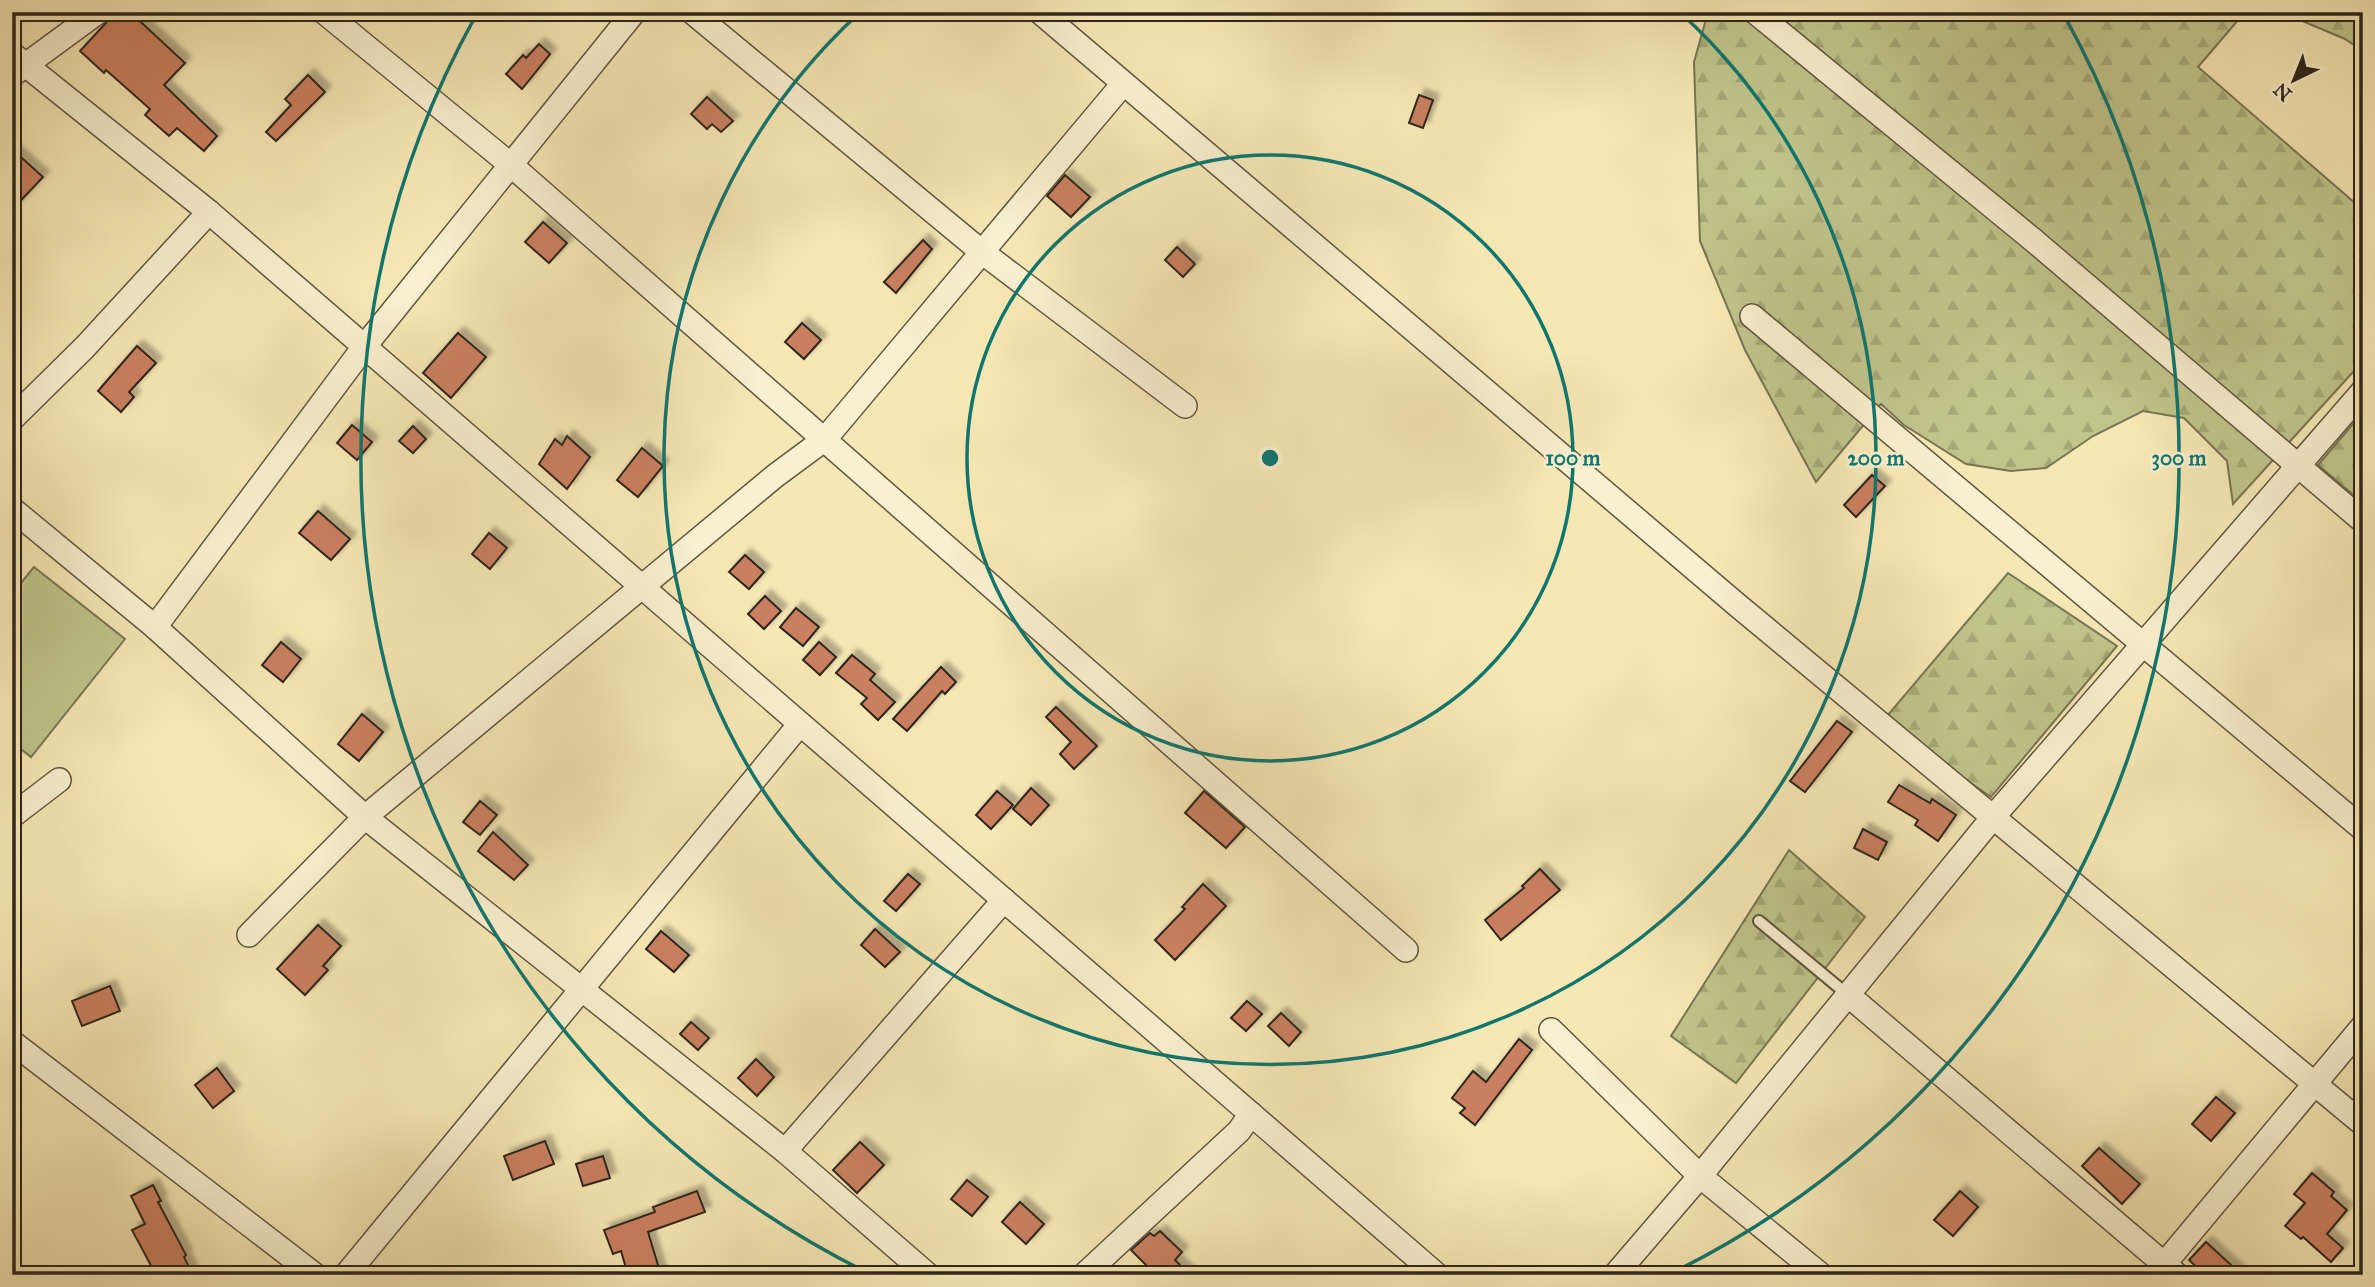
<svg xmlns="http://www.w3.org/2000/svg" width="2375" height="1287" viewBox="0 0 2375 1287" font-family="'IM FELL Great Primer',serif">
<defs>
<pattern id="forest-firs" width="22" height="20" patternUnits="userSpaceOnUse" patternTransform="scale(1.75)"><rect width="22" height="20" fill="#c0c58b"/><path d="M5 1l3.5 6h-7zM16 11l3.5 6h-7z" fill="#a5a977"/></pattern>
<filter id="shadow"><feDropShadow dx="6" dy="-6" stdDeviation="2" flood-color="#0004"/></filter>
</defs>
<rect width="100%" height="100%" fill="#f6e8b5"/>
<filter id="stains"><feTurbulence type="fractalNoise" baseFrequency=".00286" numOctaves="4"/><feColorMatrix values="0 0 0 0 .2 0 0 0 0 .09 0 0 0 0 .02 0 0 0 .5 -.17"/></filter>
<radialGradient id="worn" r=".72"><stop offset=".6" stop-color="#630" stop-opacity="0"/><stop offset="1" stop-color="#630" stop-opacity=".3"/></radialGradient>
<!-- grass -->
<polygon fill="#c0c58b" stroke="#777553" stroke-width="2" points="34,567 125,639 31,757 12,742 12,594"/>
<!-- forest -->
<g fill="url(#forest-firs)" stroke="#777553" stroke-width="2">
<polygon points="1708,12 2245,12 2198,67 2363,210 2363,361 2233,504 2227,461 2184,418 2143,411 2093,436 2046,468 2011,471 1966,464 1904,425 1881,404 1816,482 1745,350 1700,241 1694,62"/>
<polygon points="2281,12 2363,12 2363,51 2345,39"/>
<polygon points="2363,412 2363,503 2318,465"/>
<polygon points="2008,573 2117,646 1991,797 1882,722"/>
<polygon points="1789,850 1865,917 1736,1083 1671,1036"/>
</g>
<!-- building -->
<g fill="#c98060" stroke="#2e251b" stroke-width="2" filter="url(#shadow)">
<polygon points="116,12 130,12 185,63 164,85 217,136 204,151 177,128 169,136 145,115 150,109 106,70 104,73 80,51"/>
<polygon points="539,44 550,54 522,89 506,74 523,55 526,58"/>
<polygon points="308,75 325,92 276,141 266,132 291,105 285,99"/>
<polygon points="1419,95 1433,100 1423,128 1409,123"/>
<polygon points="707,97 733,121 721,132 712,124 707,129 691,114"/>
<polygon points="12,149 43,177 12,210"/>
<polygon points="1065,175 1090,197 1071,217 1047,196"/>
<polygon points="543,222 567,243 549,263 525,242"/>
<polygon points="923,240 932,249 896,293 884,282"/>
<polygon points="1177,247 1195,264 1183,277 1165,260"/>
<polygon points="802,323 821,340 804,359 785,342"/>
<polygon points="458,333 486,357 451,398 423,373"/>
<polygon points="137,346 156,363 129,392 134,397 121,412 98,391"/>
<polygon points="352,425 372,442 357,460 337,443"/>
<polygon points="413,426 426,439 413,453 399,441"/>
<polygon points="567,436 590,457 567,489 539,464 555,439 562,445"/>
<polygon points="642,448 663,466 638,497 617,480"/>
<polygon points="1872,475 1885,486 1856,517 1844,505"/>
<polygon points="318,511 350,539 331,560 299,533"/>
<polygon points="489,533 507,548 490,569 472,554"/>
<polygon points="745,555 764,572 749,589 729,572"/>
<polygon points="765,596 781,611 764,629 748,614"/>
<polygon points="796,608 819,627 803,646 780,627"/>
<polygon points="281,642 301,659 283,682 262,665"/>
<polygon points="819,642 836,657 820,675 803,660"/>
<polygon points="852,655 875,674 870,680 895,702 878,720 861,704 867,698 836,673"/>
<polygon points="941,667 956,682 945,694 942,691 907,731 893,719"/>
<polygon points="1056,707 1097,746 1074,769 1060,754 1071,742 1046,717"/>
<polygon points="362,714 383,732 359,761 338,744"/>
<polygon points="1837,721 1852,732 1805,792 1790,781"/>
<polygon points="1899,785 1930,803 1932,799 1956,815 1938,841 1915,825 1918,820 1888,802"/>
<polygon points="1031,788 1049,805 1031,825 1013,809"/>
<polygon points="997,791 1013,805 991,829 976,815"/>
<polygon points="1204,791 1245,827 1226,848 1185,813"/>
<polygon points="480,801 497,815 480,835 463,822"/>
<polygon points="1863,829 1887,842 1878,860 1854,848"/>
<polygon points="493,832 528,865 514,880 478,851"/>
<polygon points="1540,869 1560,890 1501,940 1485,920 1524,888 1522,886"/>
<polygon points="908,874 920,884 896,911 884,901"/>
<polygon points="1203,884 1226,906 1175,960 1155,940 1185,909 1182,907"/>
<polygon points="318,925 341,946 323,966 328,970 305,995 277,969"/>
<polygon points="875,929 900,952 885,967 861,945"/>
<polygon points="661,931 689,955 674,972 646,949"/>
<polygon points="110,986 120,1011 82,1026 72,1001"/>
<polygon points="1247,1001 1262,1014 1246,1031 1231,1018"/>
<polygon points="1281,1013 1301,1032 1289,1046 1268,1026"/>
<polygon points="691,1022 709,1038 698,1050 680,1034"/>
<polygon points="1519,1039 1532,1050 1475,1125 1460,1113 1465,1108 1452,1098 1473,1071 1486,1082"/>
<polygon points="756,1059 774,1077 757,1096 738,1078"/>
<polygon points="217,1068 234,1091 213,1108 195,1085"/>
<polygon points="2216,1097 2235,1113 2211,1141 2192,1124"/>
<polygon points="545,1141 554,1164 513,1180 504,1156"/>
<polygon points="860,1142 884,1165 857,1193 833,1170"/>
<polygon points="2099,1148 2140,1184 2122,1204 2082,1166"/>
<polygon points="603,1156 610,1178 583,1186 576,1164"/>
<polygon points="2312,1173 2334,1192 2331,1196 2347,1210 2327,1234 2343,1248 2331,1262 2303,1237 2301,1239 2285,1226 2305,1203 2294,1194"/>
<polygon points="967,1180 988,1197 972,1216 951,1199"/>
<polygon points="153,1185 161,1201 158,1202 186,1255 184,1257 193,1275 156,1275 132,1230 145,1224 131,1196"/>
<polygon points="697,1191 705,1212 648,1232 661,1275 628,1275 621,1251 613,1254 604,1230 655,1212 653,1207"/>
<polygon points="1960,1191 1978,1207 1953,1236 1934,1220"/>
<polygon points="1020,1202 1044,1224 1026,1244 1002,1222"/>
<polygon points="1160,1231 1182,1252 1175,1260 1190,1275 1156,1275 1131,1250 1150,1233 1154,1236"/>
<polygon points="2206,1242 2242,1275 2205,1275 2189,1260"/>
</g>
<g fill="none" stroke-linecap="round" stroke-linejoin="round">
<defs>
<polyline id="service" points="1759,921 1848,995"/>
<g id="minor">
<polyline points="324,12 511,165 1406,950"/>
<polyline points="692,12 982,252 1185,406"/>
<polyline points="1040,12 1736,604 2363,1124"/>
<polyline points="1755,12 2032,239 2363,521"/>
<polyline points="12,54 209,212 1437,1275"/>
<polyline points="12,75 98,12"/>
<polyline points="1752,316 2363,829"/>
<polyline points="12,419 85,347 209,212"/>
<polyline points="12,509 155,627 365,817 785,1151 928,1275"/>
<polyline points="155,627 364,347 634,12"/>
<polyline points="12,816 59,780"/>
<polyline points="249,935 365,817 775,476 825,439 1123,84"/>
<polyline points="1848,995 2177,1275"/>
<polyline points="1551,1030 1700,1176 1821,1275"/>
<polyline points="12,1042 315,1275"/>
<polyline points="785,1151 1004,900"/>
<polyline points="346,1275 800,724"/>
<polyline points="1084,1275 1239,1131 1251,1114"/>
<polyline points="1615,1275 1700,1176 1994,816 2363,391"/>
<polyline points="2155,1275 2363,1026"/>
</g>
</defs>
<!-- service casing -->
<use href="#service" stroke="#605642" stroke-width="14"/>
<!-- minor casing -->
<use href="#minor" stroke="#605642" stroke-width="26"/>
<!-- service -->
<use href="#service" stroke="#f9f0cf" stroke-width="10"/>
<!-- minor -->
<use href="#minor" stroke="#f9f0cf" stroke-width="23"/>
</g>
<!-- distance rings -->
<g fill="none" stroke="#0f766e" stroke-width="3.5">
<circle cx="1270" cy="458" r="303"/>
<path d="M1683 15A606 606 0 1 1 857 15"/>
<path d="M864 1271A909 909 0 0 1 475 17M2065 17A909 909 0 0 1 1676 1271"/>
</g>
<circle cx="1270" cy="458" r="10" fill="#0f766e" stroke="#f9f0cf" stroke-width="3.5"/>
<g font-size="21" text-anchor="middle" font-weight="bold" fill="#0f766e" stroke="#f9f0cf" stroke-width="5" stroke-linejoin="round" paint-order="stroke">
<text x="1573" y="465">100 m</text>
<text x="1876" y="465">200 m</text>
<text x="2179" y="465">300 m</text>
</g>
<!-- margin -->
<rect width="2375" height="1287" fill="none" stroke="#f6e8b5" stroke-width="42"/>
<rect x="14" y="14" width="2347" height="1259" fill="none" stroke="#2e251b" stroke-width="3.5"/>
<rect x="21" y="21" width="2333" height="1245" fill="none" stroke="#2e251b" stroke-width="2"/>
<!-- north arrow -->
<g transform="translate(2294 80) rotate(223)" stroke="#f9f0cf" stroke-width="5" paint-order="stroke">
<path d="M0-5L12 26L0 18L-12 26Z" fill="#2e251b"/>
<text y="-10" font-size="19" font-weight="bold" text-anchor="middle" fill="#2e251b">N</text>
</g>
<rect width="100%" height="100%" filter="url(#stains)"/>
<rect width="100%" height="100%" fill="url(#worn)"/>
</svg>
